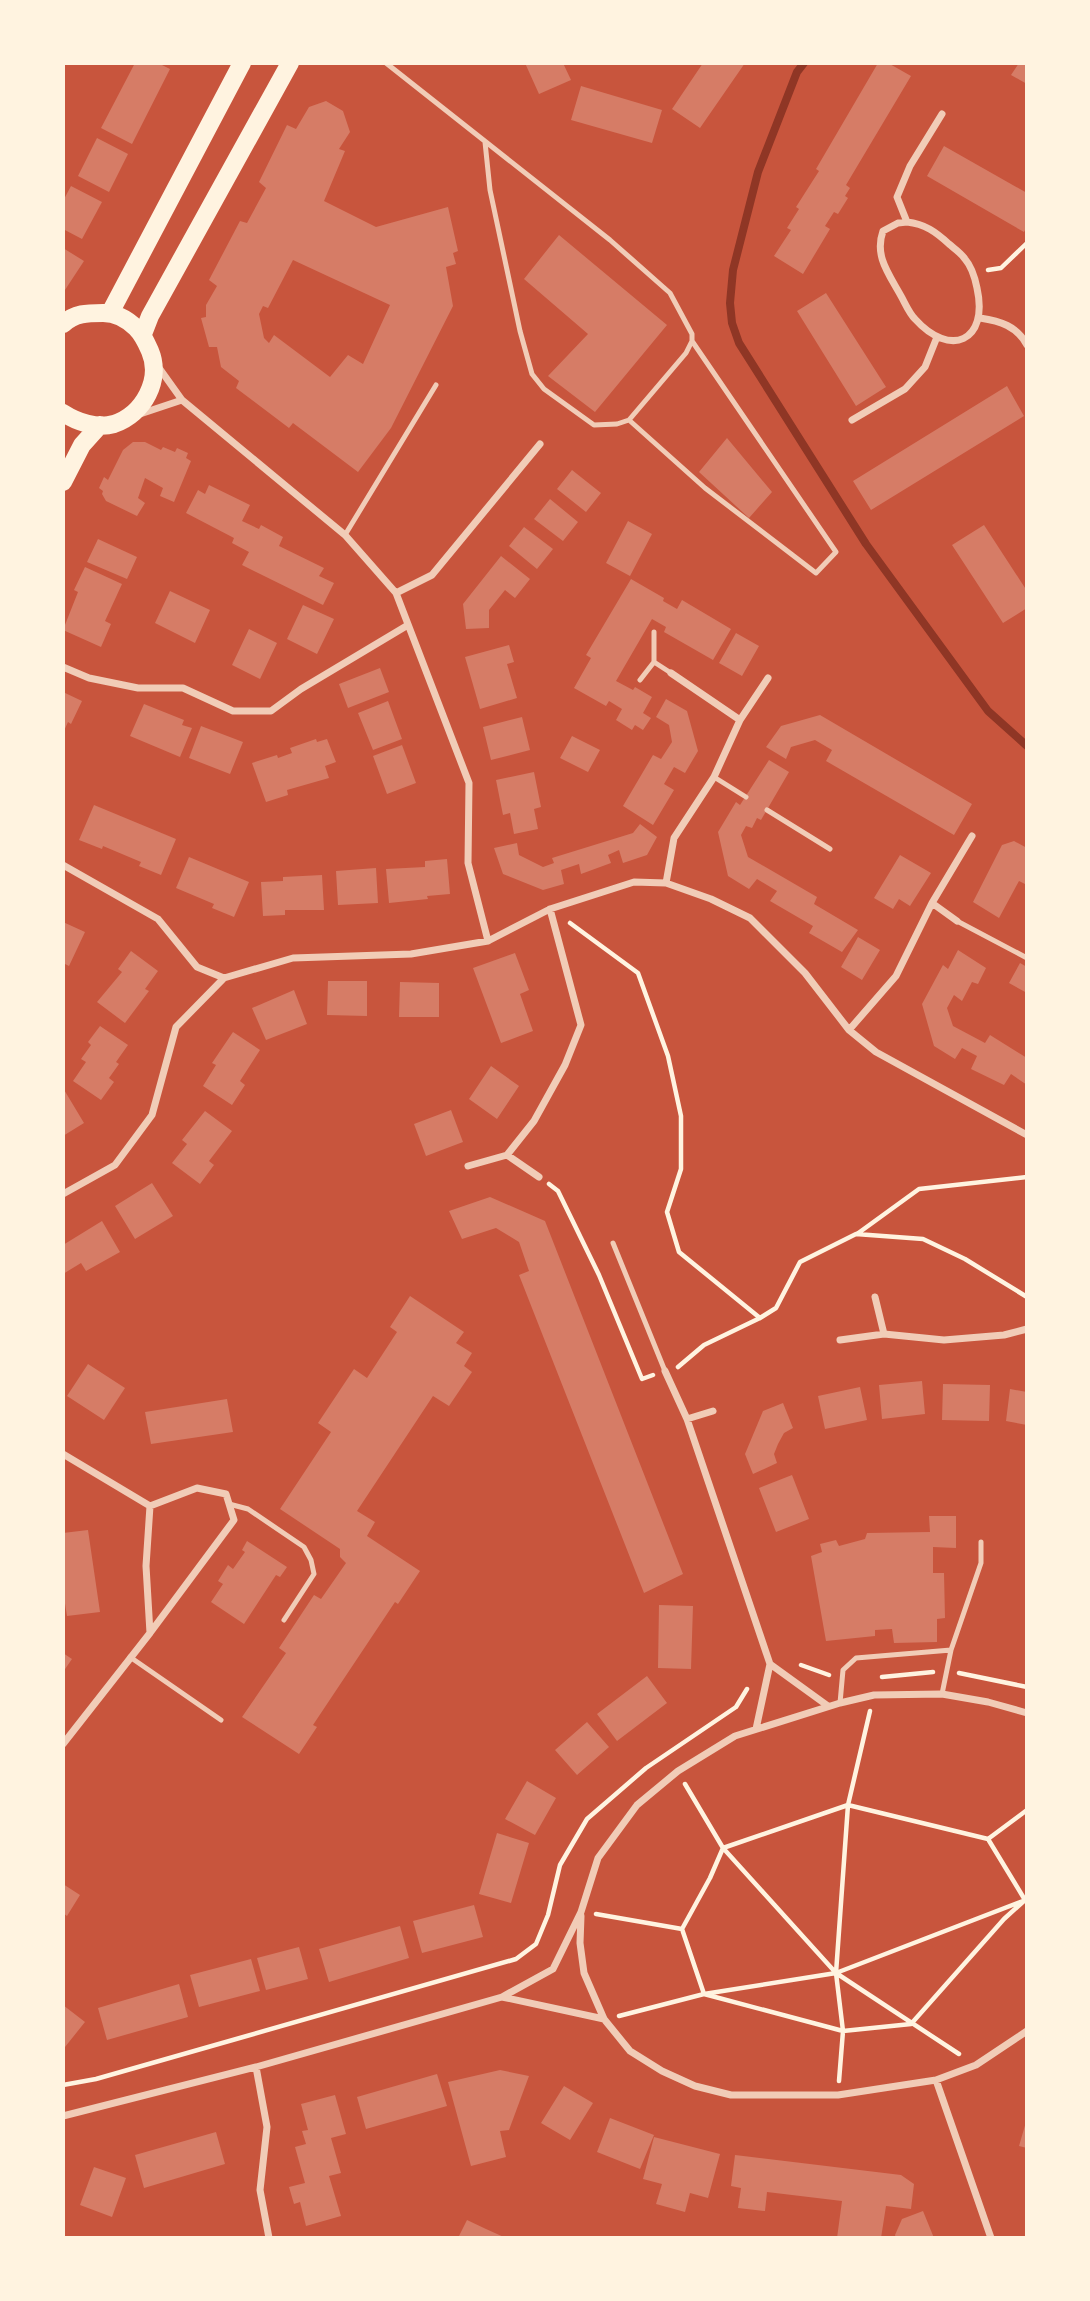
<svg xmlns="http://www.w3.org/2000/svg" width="1090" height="2301" font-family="'Crimson Pro',serif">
  <rect width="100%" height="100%" fill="#c8553d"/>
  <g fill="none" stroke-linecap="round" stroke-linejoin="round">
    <!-- stream -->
    <path stroke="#8f3625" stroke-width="8" d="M804 63 797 72 758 172 733 270 730 303 732 323 739 343 866 544 988 711 1027 746"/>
  </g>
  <!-- building -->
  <path fill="#d67c66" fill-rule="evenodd" d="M135 63H158L170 69 132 144 101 128Z
    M525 63H563L571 80 539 94Z
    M703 63H745L700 128 672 109Z
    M878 63H888L911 76 846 185 850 188 845 196 848 198 838 214 834 212 825 226 830 229 803 274 774 256 791 230 787 228 799 209 796 207 819 171 816 169Z
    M1019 63H1027V84L1011 75Z
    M581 86 662 110 652 143 571 120Z
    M326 101 343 111 350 132 339 149 345 151 324 201 376 227 448 207 458 251 453 253 456 264 446 267 453 306 391 428 358 472 293 423 289 428 236 388 239 381 221 367 217 347H209L201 318 206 317V305L217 286 209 280 240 221 247 223 266 188 259 182 287 125 296 129 309 107ZM293 260 390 305 363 364 348 355 330 377 274 335 269 343 264 338 259 314 263 306 268 308Z
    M97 138 128 154 109 192 78 176Z
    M944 146 1027 193V226L1024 232 927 176Z
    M71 186 102 202 82 239 63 229V201Z
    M559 235 667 325 595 412 548 376 588 334 524 279Z
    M63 248 84 261 63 293Z
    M826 293 886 387 856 406 797 311Z
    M1007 386 1024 416 871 510 853 481Z
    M727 438 772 492 749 518 699 472Z
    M133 442H145L161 450 163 447 175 452 177 448 188 453 186 458 191 461 174 502 160 496 163 488 145 478 138 498 145 503 137 516 106 501 102 494 103 491 99 488 104 477 108 480 123 450Z
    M572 470 601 493 586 512 557 489Z
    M209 485 250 505 242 521 259 529 261 525 283 537 279 546 324 568 319 576 334 583 323 605 242 565 249 552 232 543 234 538 186 513 198 490 205 494Z
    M550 499 578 522 563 541 534 519Z
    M628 521 652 534 630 576 606 563Z
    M984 525 1027 591V608L1003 623 952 545Z
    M524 527 553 549 537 569 509 546Z
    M98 539 137 557 127 579 87 562Z
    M501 556 530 579 515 598 505 590 489 610V628L466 629 463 604Z
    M85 567 122 584 105 621 111 624 101 647 63 630 78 592 74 590Z
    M631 579 664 598 663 601 677 609 682 600 731 629 713 660 664 632 666 627 652 619 616 681 633 690 635 687 652 697 643 713 651 718 643 730 635 725 632 730 616 720 622 709 609 701 606 706 574 688 591 658 586 655Z
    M170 591 210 610 195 643 155 623Z
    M303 605 334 619 317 654 287 639Z
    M249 629 277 643 260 679 232 665Z
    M736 633 759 646 742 676 719 663Z
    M509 645 514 662 507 664 517 698 480 709 465 657Z
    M380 668 389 692 348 708 339 684Z
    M63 692 82 701 71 724 68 722 63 733Z
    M666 699 687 711 698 751 685 773 674 767 664 784 674 790 653 825 623 806 653 755 661 759 672 742 669 725 656 717Z
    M388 701 402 739 373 750 358 713Z
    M144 704 184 720 182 725 192 728 180 757 130 736Z
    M820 715 972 804 954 835 826 761 832 750 815 740 791 747 786 759 766 747 781 726Z
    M522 717 530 750 491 760 483 727Z
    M201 726 243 742 230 774 189 758Z
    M572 736 600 750 588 772 560 758Z
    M316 739 317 742 327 739 336 762 325 766 329 778 287 790 288 795 266 802 252 763 277 755 278 758 292 753 290 748Z
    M402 745 416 783 387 794 373 756Z
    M769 760 789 772 761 820 757 818 752 828 746 826 741 835 748 857 817 897 814 904 858 930 842 952 809 933 813 926 770 901 777 891 757 879 749 889 728 876 718 832 736 802 740 805Z
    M534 772 541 807 534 809 538 829 514 834 510 813 503 815 496 780Z
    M94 805 176 839 161 875 139 866 141 862 103 846 102 849 79 840Z
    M640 824 657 837 647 855 623 863 619 850 608 855 611 863 581 874 579 864 561 870 564 884 543 890 503 874 494 848 517 843 519 855 543 867 554 863 552 858 633 833Z
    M1014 841 1027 848V885L1019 881 999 918 973 902 1002 845Z
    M900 855 931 873 910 906 899 899 893 909 874 898Z
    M189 857 249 882 234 917 212 908 214 904 176 888Z
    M447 859 450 894 427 896 428 899 389 903 386 869 425 867V861Z
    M376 868 378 903 338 905 336 871Z
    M322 875 324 910H285V915L263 916 261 882 283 881V877Z
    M63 922 85 932 69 966 63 963Z
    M858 937 880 950 862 980 841 967Z
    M958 950 986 968 978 984 972 982 962 1001 954 995 947 1008 953 1026 985 1043 990 1035 1027 1058V1085L1011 1074 1004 1085 971 1069 977 1056 962 1048 955 1059 934 1046 922 1004 943 965 948 969Z
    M131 951 158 971 145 989 149 991 125 1023 97 1002 122 972 118 969Z
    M515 953 529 990 520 994 533 1031 501 1043 473 968Z
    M1020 963 1027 967V993L1009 983Z
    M328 981H367V1016L327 1015Z
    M400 982 439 983V1017H399Z
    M294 990 307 1024 266 1040 252 1008Z
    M100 1026 128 1045 116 1062 119 1064 109 1078 114 1082 101 1100 73 1081 86 1062 81 1059 91 1045 88 1042Z
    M233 1032 260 1050 240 1081 245 1085 232 1105 203 1086 216 1065 212 1063Z
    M491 1066 519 1086 497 1119 469 1099Z
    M63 1088 84 1123 63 1136Z
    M451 1110 463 1142 426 1156 414 1124Z
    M205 1111 232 1131 209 1161 214 1165 200 1184 172 1163 187 1144 182 1140Z
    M152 1183 173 1216 135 1239 115 1206Z
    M490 1197 545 1221 683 1574 644 1593 519 1275 529 1271 519 1242 496 1228 462 1239 449 1211Z
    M102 1221 120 1252 86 1271 81 1263 63 1274V1245Z
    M410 1296 464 1332 456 1343 472 1353 464 1366 472 1372 449 1406 433 1396 357 1511 375 1522 367 1536 420 1571 398 1604 395 1602 313 1725 317 1727 299 1754 242 1717 286 1653 279 1648 314 1595 321 1599 346 1563 340 1557V1549L280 1509 331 1432 318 1423 354 1369 367 1378 397 1332 390 1327Z
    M88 1364 125 1388 104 1420 67 1396Z
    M922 1381 925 1414 882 1419 879 1385Z
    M943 1384 990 1385 989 1421 942 1420Z
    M860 1387 867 1420 825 1429 818 1396Z
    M1010 1389 1027 1392V1425L1006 1421Z
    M227 1399 233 1432 151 1444 145 1412Z
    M783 1403 793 1428 784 1433 778 1444 774 1454 777 1463 753 1474 745 1454 763 1411Z
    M792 1475 809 1519 776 1532 759 1488Z
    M929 1516H956V1548L933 1547V1573H944L945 1618 937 1619V1642L894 1643 892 1629 875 1630V1636L826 1641 811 1556 822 1552 820 1544 836 1540 839 1546 865 1539 867 1533 930 1532Z
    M88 1530 100 1612 67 1616 63 1591V1533Z
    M247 1541 287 1567 280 1577 276 1575 244 1624 211 1602 223 1584 218 1581 228 1565 233 1569 245 1552 242 1550Z
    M659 1605 693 1606 691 1669 658 1668Z
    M63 1653 72 1659 63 1672Z
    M647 1676 667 1703 617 1741 597 1714Z
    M587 1722 609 1747 577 1775 555 1750Z
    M527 1781 556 1798 535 1835 505 1819Z
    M497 1833 529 1843 511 1903 479 1894Z
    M63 1884 80 1895 67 1916 63 1913Z
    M474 1905 483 1937 422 1953 413 1921Z
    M400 1926 409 1958 329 1982 319 1949Z
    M299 1947 308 1979 266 1990 257 1958Z
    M251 1959 260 1991 199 2007 190 1975Z
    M179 1984 188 2017 107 2040 98 2008Z
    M63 2005 85 2022 65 2047 63 2045Z
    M500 2070 529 2076 509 2130 500 2131 506 2157 471 2166 448 2082Z
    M437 2074 447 2106 366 2129 357 2097Z
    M564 2086 593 2103 570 2140 541 2123Z
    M335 2095 346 2134 331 2138 341 2173 329 2176 341 2216 306 2226 300 2202 294 2204 289 2187 305 2183 295 2147 306 2144 302 2131 308 2130 301 2104Z
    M610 2118 654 2135 640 2169 597 2152Z
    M1026 2122H1027V2148L1019 2146Z
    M216 2132 225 2164 144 2188 135 2155Z
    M654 2137 720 2154 708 2198 690 2193 685 2212 656 2204 662 2184 643 2179Z
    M735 2155 901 2175 914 2184 911 2209 886 2206 881 2238H837L842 2201 767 2192 765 2211 738 2208 741 2188 731 2186Z
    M94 2167 126 2178 112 2217 80 2205Z
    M923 2211 934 2238H896L895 2235 902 2219Z
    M467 2220 486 2229 506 2238H458Z"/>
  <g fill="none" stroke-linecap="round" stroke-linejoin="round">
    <!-- path -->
    <path stroke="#fff3e0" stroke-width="4.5" d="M988 270 1001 268 1027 243
      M570 923 638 973 668 1056 681 1116V1169L667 1212 679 1252 760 1318
      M549 1184 558 1191 599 1275 642 1379 653 1375
      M857 1234 919 1189 1027 1177
      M678 1367 704 1345 760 1318 776 1308 800 1262 856 1234 923 1239 965 1259 1027 1297
      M801 1665 829 1675
      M959 1673 1027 1687
      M882 1677 933 1672
      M685 1784 723 1848 836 1973 959 2054
      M848 1805 988 1839 1025 1900 1004 1919 911 2024 843 2031 704 1994 682 1929 710 1878 723 1848Z
      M988 1839 1027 1810
      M596 1914 682 1929
      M619 2016 704 1994 836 1973 1023 1901
      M839 2081 843 2031 836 1973 848 1805 870 1711
      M63 2085 96 2079 516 1959 536 1944 548 1915 560 1865 587 1819 646 1768 736 1707 747 1689"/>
    <!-- service -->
    <path stroke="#f1ccb7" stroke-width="5" d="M386 63 610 240 670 293 692 334V341L686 353 629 420 617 424 594 425 544 389 532 374 520 331 490 190 485 142
      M629 420 705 488 816 573 836 552 692 341
      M345 535 436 385
      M654 662 671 673
      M640 680 654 662V632
      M714 777 746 797
      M767 810 830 849
      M957 921 1027 958
      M613 1243 665 1371
      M229 1504 248 1509 304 1547 311 1560 314 1574 284 1620
      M130 1657 221 1720
      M942 1694 951 1650 981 1563V1542
      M840 1703 843 1670 856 1658 951 1650"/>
    <!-- minor -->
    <path stroke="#f1ccb7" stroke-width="7" d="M907 222C925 224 936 232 949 244 955 249 961 253 965 259 972 267 975 278 977 288 989 342 950 358 915 319 909 313 905 303 901 296 889 274 874 256 883 231L898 223Z
      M907 222 897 197 910 166 942 114
      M980 318C1000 321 1017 326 1027 345
      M157 365 182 400 345 535 396 593 469 783 468 863 488 941
      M140 414 182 400
      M852 420 905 389 925 367 937 337
      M396 593 432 575 540 444
      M63 667 89 678 138 688H183L233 711H271L301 689 408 625
      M671 673 740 720
      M63 865 158 919 197 967 224 978
      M666 883 674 838 714 777 740 720 768 678
      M932 903 957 921
      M849 1030 896 976 932 903 972 836
      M507 1155 539 1177
      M468 1166 507 1155 534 1121 565 1065 581 1025 550 909
      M63 1194 115 1165 152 1115 176 1027 224 978 293 958 411 954 488 941 550 909 634 882 666 883 711 899 750 918 805 973 849 1030 876 1052 1027 1135
      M875 1297 884 1334
      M840 1340 884 1334 944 1340 1004 1335 1027 1329
      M665 1371 687 1419 770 1664 756 1729
      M687 1419 713 1411
      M63 1454 150 1506 197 1488 226 1494 234 1520 150 1633
      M770 1664 828 1706
      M63 1744 150 1633 146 1566 150 1506
      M581 1916 580 1943 584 1973 604 2019 630 2051 662 2071 695 2086 731 2095H838L936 2080 976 2065 1027 2031
      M502 1997 604 2019
      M256 2067 267 2127 260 2190 269 2238
      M936 2080 991 2238
      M63 2116 256 2067 502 1997 553 1969 581 1912 598 1858 637 1805 678 1771 735 1736 840 1703 874 1695 942 1694 988 1702 1027 1713"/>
    <!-- primary -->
    <path stroke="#fff3e0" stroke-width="18" d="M110 313 242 63
      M63 324C75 313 87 313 103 313 116 313 127 319 136 328 143 335 146 342 150 351 162 379 144 414 114 424 97 429 77 422 63 413
      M143 334 150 316 290 63
      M63 482 82 445 100 425"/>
  </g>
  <!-- border -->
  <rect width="1090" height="2301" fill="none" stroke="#fff3e0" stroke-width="130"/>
</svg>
